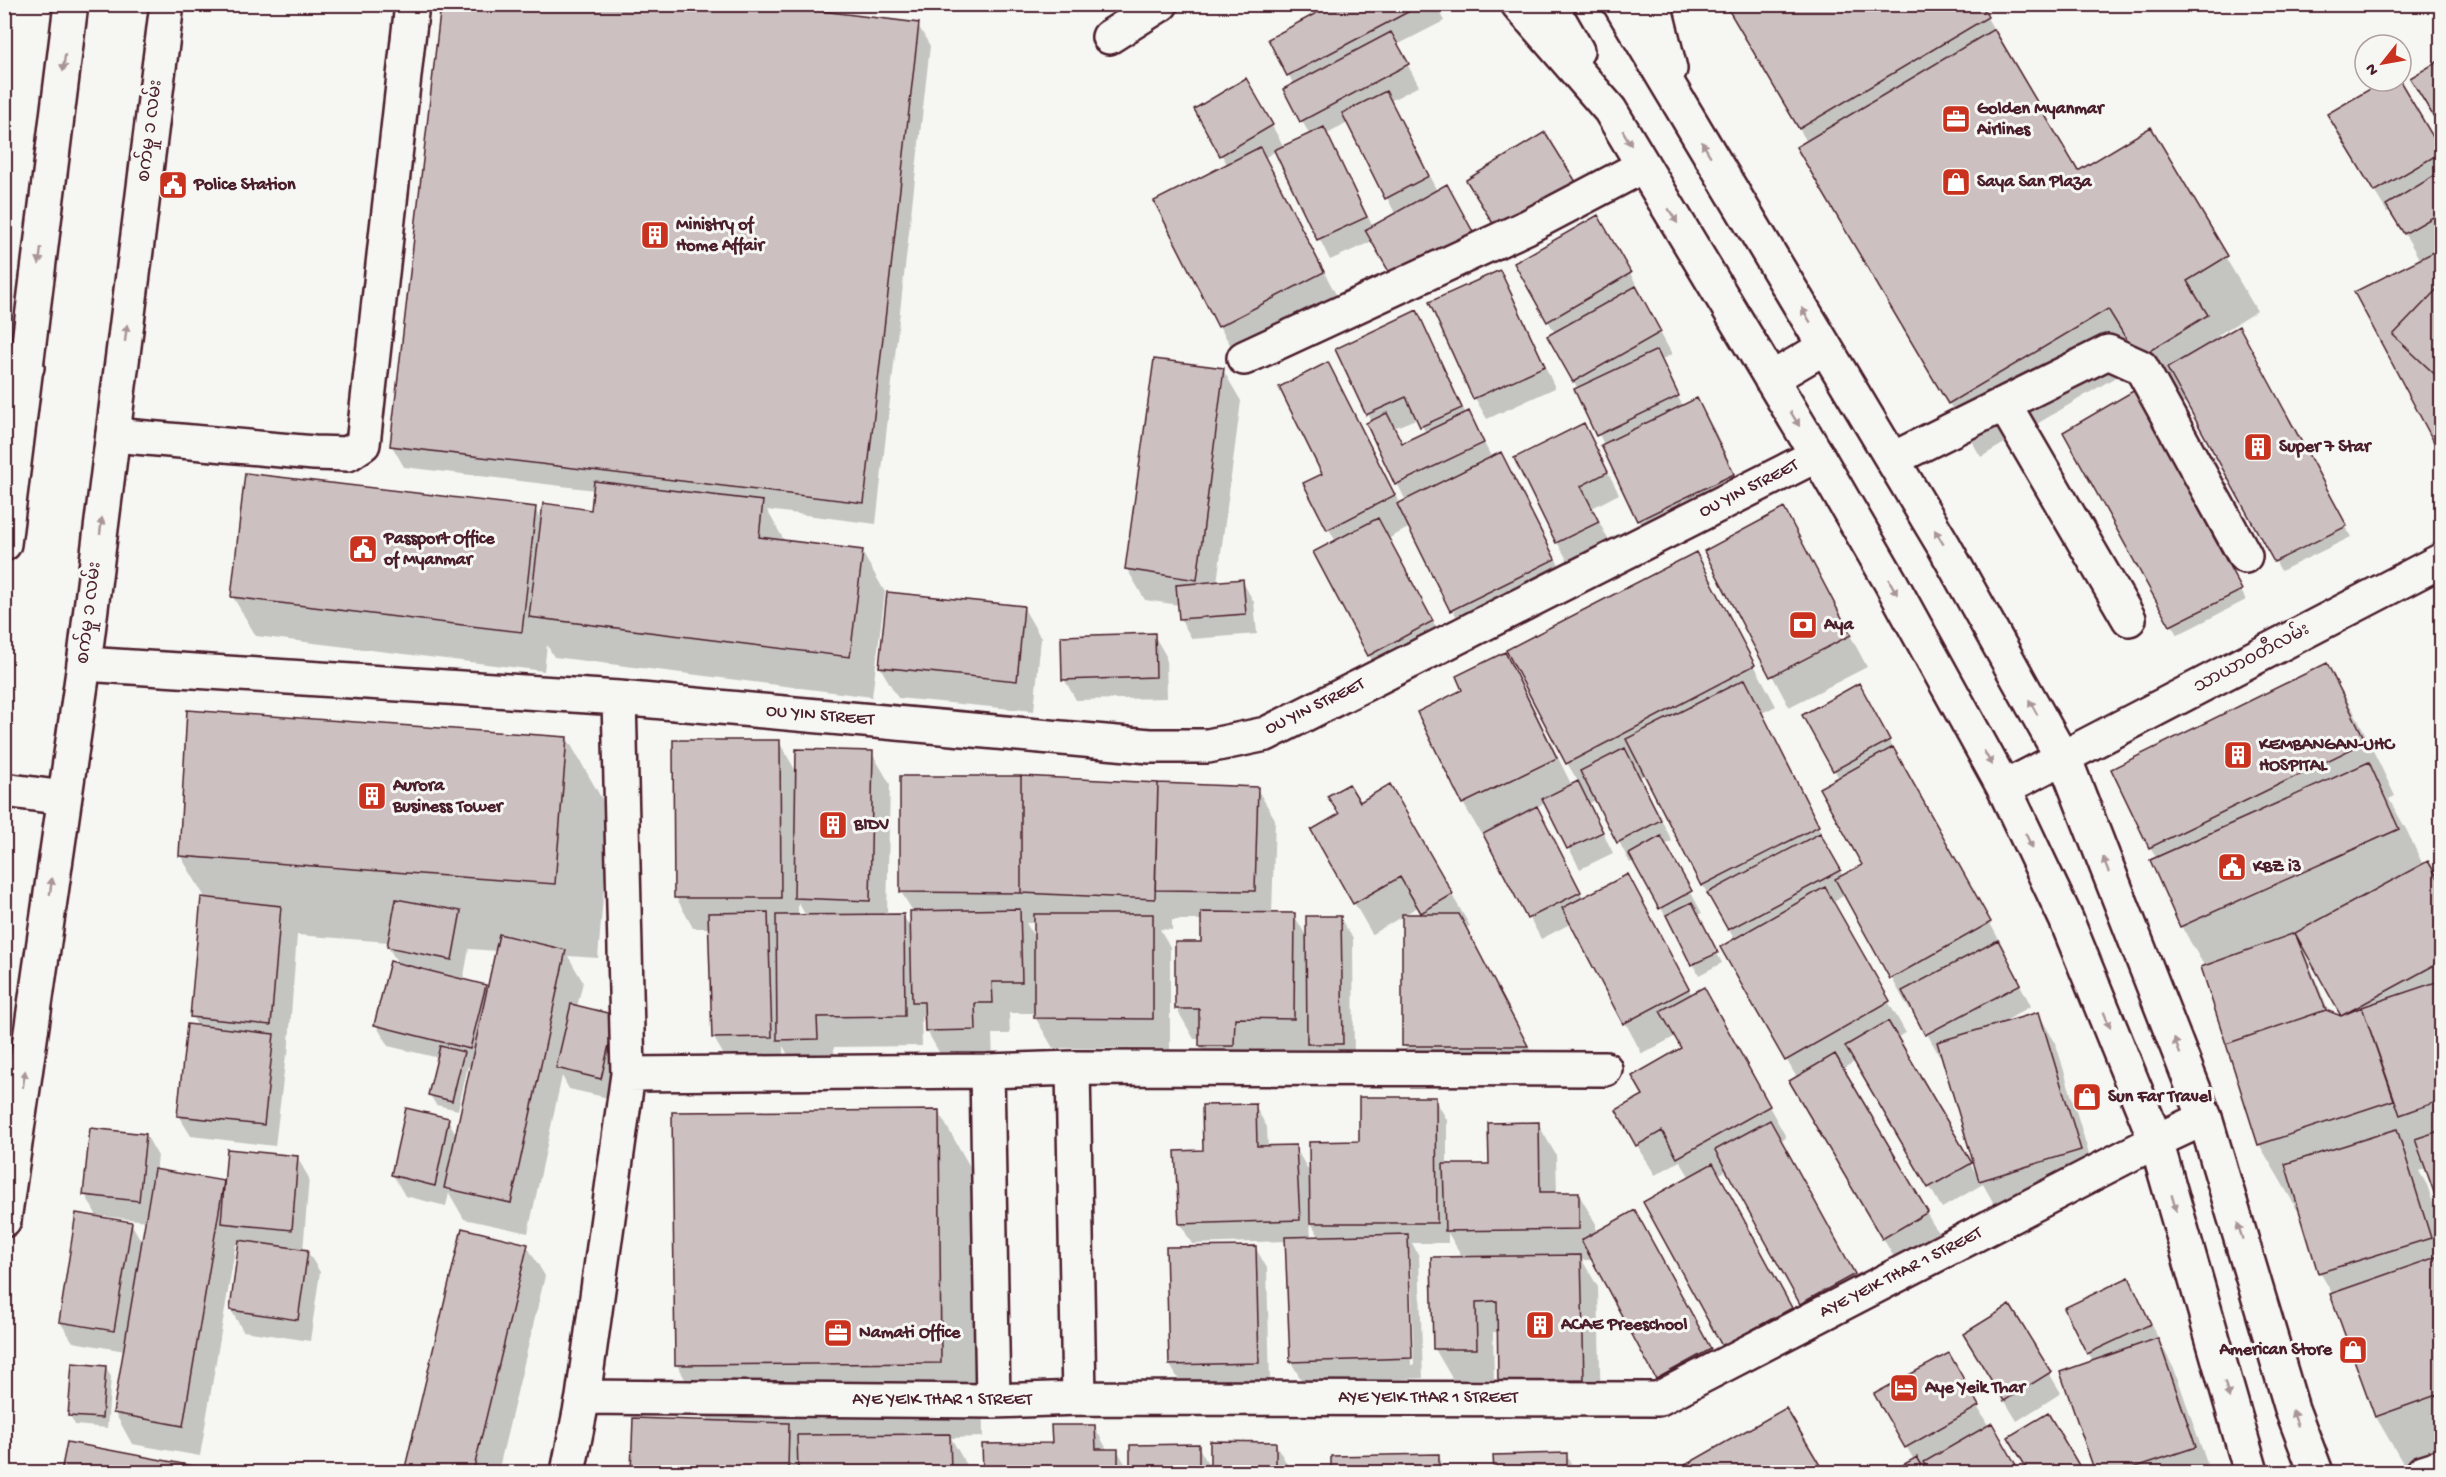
<svg xmlns="http://www.w3.org/2000/svg" width="2446" height="1477" font-family="'Gochi Hand','Noto Sans Myanmar',sans-serif">
  <rect width="100%" height="100%" fill="#f6f6f2"/>
  <filter id="ink" filterUnits="userSpaceOnUse"><feTurbulence type="fractalNoise" baseFrequency=".0167" numOctaves="2"/><feDisplacementMap in="SourceGraphic" scale="12" xChannelSelector="R" yChannelSelector="G"/><feConvolveMatrix kernelMatrix="1 2 1 2 8 2 1 2 1" color-interpolation-filters="sRGB"/></filter>
  <g filter="url(#ink)">
    <!-- shadow -->
    <path fill="#0003" fill-rule="evenodd" d="M1336 4H1435L1444 21 1397 45 1419 86 1390 101 1437 191 1458 207 1484 253 1373 241 1330 260 1276 151 1264 158 1341 304 1237 356 1219 326 1228 166 1196 110 1246 80 1284 147 1310 135 1302 121 1294 85 1270 40ZM1348 123 1396 215 1373 227 1327 134Z
      M1727 4H1979L2077 173 2150 129 2257 311 2218 335 2220 339 2244 338 2351 537 2281 571 2187 401 2170 411 2141 362 1981 457 1829 201 1807 142Z
      M918 25 930 46 876 524 767 510 785 542 862 552 885 592 872 697 554 657 547 645 544 671 256 636 233 597 535 509 542 521 592 511 595 490 404 467 392 446Z
      M2387 81H2399L2442 152V453L2420 260 2391 210 2387 212 2341 136Z
      M1597 217 1642 294 1640 296 1672 354 1661 360 1676 389 1674 390 1683 406 1697 400 1715 431 1750 506 1656 551 1639 520 1578 389 1549 336 1555 333 1516 264Z
      M1500 272 1512 293 1555 388 1487 419 1475 398Z
      M1416 312 1466 414 1468 413 1492 458 1501 454 1572 590 1469 641 1410 527 1388 539 1449 652 1387 686 1369 655 1336 542 1329 529 1324 475 1328 364 1400 504 1406 501 1368 424 1372 422 1337 350ZM1418 418 1426 433 1403 444 1394 428Z
      M1223 370 1241 401 1217 583 1242 581 1254 602 1257 634 1192 639 1180 618 1179 605 1145 600 1127 569Z
      M2140 402 2246 600 2177 635 2065 433Z
      M1595 446 1619 494 1592 508 1610 543 1569 563 1557 542Z
      M1784 510 1867 667 1789 707 1706 551Z
      M1695 554 1776 706 1762 713 1843 877 1864 865 1839 778 1804 716 1870 706 2007 954 2005 955 2031 1006 1997 1026 2038 1013 2056 1044 2097 1181 1998 1211 1983 1184 1942 1208 1856 1061 1842 1069 1944 1243 1901 1269 1791 1082 1797 1078 1722 947 1735 940 1703 886 1646 774 1640 777 1672 841 1665 845 1702 913 1698 915 1722 963 1699 975 1674 928 1673 929 1634 861 1630 863 1597 799 1589 804 1613 853 1580 869 1545 803 1536 807 1584 899 1645 907 1692 995 1721 1020 1786 1137 1780 1141 1871 1305 1819 1334 1727 1170 1718 1175 1809 1339 1741 1376 1645 1203 1690 1178 1680 1161 1655 1175 1637 1145 1645 1096 1683 1049 1676 1036 1642 1054 1572 923 1541 939 1484 832 1481 834 1463 803 1464 690 1504 654 1522 684 1572 786 1579 783 1567 763ZM1845 895 1909 1009 1912 1007 1939 1055 1942 1053 1978 1177 1896 1038 1906 1033 1832 902Z
      M1023 607 1041 638 1034 711 898 698 880 667Z
      M1154 635 1166 656 1167 698 1076 700 1064 679Z
      M2327 665 2358 719 2395 796 2389 799 2407 831 2423 865 2442 886V1210L2427 1168 2419 1171 2427 1185 2442 1230V1472H2408L2376 1417 2333 1295 2320 1272 2300 1210 2298 1211 2259 1144 2205 967 2181 926 2157 858 2150 847ZM2307 952 2344 1019 2329 1013 2305 953Z
      M567 738 610 813 598 958 568 956 583 982 577 1007 615 1017 613 1099 569 1089 562 1076 528 1233 464 1219 449 1193 446 1206 405 1196 393 1175 448 1120 457 1136 472 1067 468 1066 458 1110 436 1105 430 1095 439 1058 388 1046 376 1025 399 965 388 947 389 942 297 935 288 1056 286 1055 275 1146 191 1136 178 1115 198 1027 192 1016 206 899 180 855ZM469 949 497 951 488 992 485 986 463 981Z
      M779 742 797 773 872 753 890 784 887 915H903L912 931 914 913 901 892 1257 789 1275 819 1272 914 1294 915 1308 939 1340 918 1353 938 1354 1064H1321L1312 1050 1252 1049 1251 1077 1218 1076 1200 1045V1039H1194L1176 1008 1202 944V920H1172V930L1160 929 1170 947V1049L1053 1048 1035 1017V1013H1009L1010 1034H992L993 1060 944 1061 927 1031 926 1024 921 1015 922 1046 834 1047 835 1069 797 1070 783 1046V1057L726 1059 714 1038 710 928H693L676 897ZM798 902 806 916H798ZM1026 923H1035V938Z
      M1389 786 1470 926 1465 928 1544 1076H1422L1404 1045 1403 916 1372 934 1313 831ZM1419 906 1425 916 1404 915Z
      M1435 1099 1447 1120V1166L1490 1165 1538 1124 1556 1155 1557 1194 1578 1193 1596 1224V1233L1652 1243 1727 1380 1675 1409 1593 1260H1582L1598 1287 1601 1411 1517 1412 1499 1381V1332H1493L1494 1379 1453 1380 1435 1349 1463 1258 1448 1233V1243H1412L1419 1256 1423 1378 1303 1383 1291 1362 1287 1241 1192 1244 1180 1223 1205 1151 1255 1106 1267 1127 1268 1148 1295 1147 1310 1173ZM1310 1221 1320 1238H1311ZM1407 1254H1410L1414 1365H1411Z
      M938 1111 981 1186 983 1437 951 1438 967 1466 968 1472H633L634 1420 710 1422 677 1365Z
      M146 1135 158 1156 156 1171 223 1183 226 1187 297 1157 309 1178 303 1251H307L320 1272 310 1341 243 1331 231 1310 240 1244H236L200 1456 132 1444 115 1413 125 1351 73 1342 60 1322 98 1218 85 1194ZM102 1216 147 1221 143 1244 131 1223 102 1219Z
      M463 1230 527 1246 545 1276 498 1472H405Z
      M1255 1247 1267 1268 1270 1383 1182 1385 1170 1365Z
      M2128 1279 2175 1371 2210 1472H2096L2062 1373 2093 1362 2066 1308Z
      M1948 1355 1989 1427 1991 1425 2019 1472H1932L1926 1463 1921 1466 1925 1472H1893L1914 1460 1876 1394Z
      M1977 1355 2049 1373 2061 1393 2017 1421Z
      M106 1367 111 1377 107 1428 75 1425 70 1415Z
      M1786 1410 1822 1472H1676Z
      M2047 1416 2081 1472H2030L2022 1459Z
      M1094 1426 1108 1451 1117 1450 1130 1472H984V1445L1053 1444Z
      M1275 1443 1287 1464V1472H1132L1131 1446H1198L1211 1469Z
      M68 1444 217 1472H63Z
      M1566 1455 1576 1472H1495V1456Z
      M1438 1456 1448 1472H1333L1332 1457Z"/>
    <!-- building -->
    <path fill="#ccc1c0" stroke="#4a1f2b" stroke-width="1.5" d="M441 4H764L919 23 864 503 390 446Z
      M1333 4H1423L1287 76 1268 39Z
      M1725 4H1981L1988 17 1799 129Z
      M1994 29 2078 171 2151 127 2228 256 2187 281 2208 315 2138 358 2108 309 1948 404 1796 147Z
      M1391 32 1409 64 1300 122 1283 89Z
      M2442 59V130L2410 78Z
      M1246 78 1273 125 1220 156 1194 109Z
      M2384 81H2400L2442 152 2374 192 2327 114Z
      M1386 91 1429 176 1385 199 1342 113Z
      M1324 127 1367 217 1317 240 1274 150Z
      M1545 132 1576 182 1497 230 1466 180Z
      M1260 147 1324 272 1218 327 1154 201Z
      M2442 171V212L2404 234 2386 205Z
      M1447 184 1473 232 1392 277 1365 230Z
      M1598 215 1631 273 1547 322 1514 263Z
      M2442 248V457L2354 292Z
      M1500 270 1545 366 1473 399 1429 302Z
      M2441 285H2442V381L2393 335Z
      M1636 286 1661 332 1573 382 1547 336Z
      M1417 310 1462 408 1420 427 1406 397 1366 415 1335 349Z
      M2239 326 2347 526 2274 562 2167 368Z
      M1657 350 1679 396 1596 436 1574 389Z
      M1154 359 1224 368 1197 580 1125 569Z
      M1328 362 1395 495 1327 530 1303 483 1322 474 1279 387Z
      M2135 390 2242 590 2170 626 2063 432Z
      M1697 398 1734 474 1637 521 1601 445Z
      M1469 411 1484 443 1395 485 1366 423 1387 413 1402 443Z
      M1584 423 1608 472 1581 486 1599 522 1556 543 1514 458Z
      M1501 452 1555 559 1450 611 1397 504Z
      M245 473 536 507 522 632 231 597Z
      M594 481 763 501 759 537 863 550 850 657 529 617 543 503 591 510Z
      M1784 508 1851 635 1770 677 1704 551Z
      M1378 518 1433 621 1368 656 1313 552Z
      M1696 552 1755 665 1566 764 1506 650Z
      M1243 579 1246 614 1179 619 1176 585Z
      M887 592 1024 606 1017 681 879 667Z
      M1155 633 1156 677 1062 680 1061 636Z
      M1505 652 1557 758 1462 804 1417 712 1462 690 1456 676Z
      M2327 663 2366 742 2149 848 2111 769Z
      M1745 679 1819 826 1701 886 1626 739Z
      M1859 683 1890 740 1833 771 1802 715Z
      M187 710 567 737 555 884 179 856Z
      M673 740H780L781 898H674Z
      M1893 747 1991 922 1890 979 1835 879 1862 865 1819 788Z
      M1625 748 1661 820 1617 843 1580 771Z
      M796 749 873 751 870 901 794 898Z
      M2369 762 2399 829 2180 927 2150 860Z
      M900 776H1021V893L900 892Z
      M1021 776 1158 783 1155 899 1021 893Z
      M1578 781 1603 832 1567 849 1542 799Z
      M1158 783 1258 787 1255 891 1155 890Z
      M1349 784 1360 802 1390 784 1453 894 1421 913 1400 877 1353 904 1311 830 1339 814 1327 796Z
      M1537 806 1581 892 1527 919 1483 834Z
      M1820 833 1841 870 1728 930 1707 893Z
      M1661 836 1692 891 1659 909 1629 854Z
      M2428 861 2442 885V961L2341 1016 2295 933Z
      M1628 874 1689 989 1623 1024 1562 908Z
      M1825 887 1890 1001 1785 1061 1720 947Z
      M201 897 281 906 271 1025 190 1017Z
      M396 899 461 911 452 960 387 947Z
      M1692 902 1718 953 1691 965 1666 915Z
      M1020 909 1022 982H992L993 1003H975L976 1030 925 1031 924 1002H912L910 911Z
      M768 912 772 1037 712 1038 708 913Z
      M1201 912 1295 913 1294 1019 1235 1018 1234 1046H1199V1009H1175V942H1201Z
      M904 914 905 1016 817 1017 818 1039 777 1040 776 915Z
      M1034 914H1153V1019L1034 1018Z
      M1402 914H1459L1528 1046H1402Z
      M1306 916H1341L1343 1044H1307Z
      M2295 933 2326 1010 2226 1044 2201 967Z
      M499 934 566 950 511 1203 444 1188Z
      M1998 940 2021 984 1925 1035 1902 991Z
      M390 961 486 985 470 1049 374 1025Z
      M2442 980V1100L2400 1115 2362 1007Z
      M1704 987 1770 1106 1677 1158 1662 1131 1636 1146 1616 1110 1643 1095 1632 1076 1681 1048 1660 1011Z
      M571 1004 616 1015 601 1079 556 1068Z
      M2362 1007 2394 1100 2258 1145 2226 1044 2326 1010 2341 1016Z
      M2039 1012 2081 1150 1979 1181 1937 1042Z
      M1888 1021 1972 1163 1928 1188 1845 1046Z
      M187 1024 274 1034 264 1125 177 1116Z
      M440 1046 464 1052 452 1101 428 1095Z
      M1835 1054 1928 1212 1882 1239 1789 1081Z
      M1359 1097H1436L1437 1223H1310L1309 1142 1359 1141Z
      M1256 1104 1257 1146 1296 1145 1300 1220 1179 1224 1175 1151 1203 1150 1202 1105Z
      M406 1108 449 1118 435 1186 391 1175Z
      M939 1110 941 1363 675 1365 672 1112Z
      M1770 1120 1855 1274 1800 1304 1715 1150Z
      M1539 1122 1540 1192H1579V1229L1445 1231 1443 1164H1489L1488 1123Z
      M90 1128 146 1134 139 1201 83 1195Z
      M2397 1129 2431 1238 2318 1273 2285 1164Z
      M2442 1130V1215L2415 1139Z
      M227 1149 298 1156 292 1230 221 1223Z
      M1713 1163 1792 1308 1722 1346 1643 1202Z
      M154 1169 224 1181 183 1426 113 1413Z
      M1635 1210 1711 1349 1656 1379 1581 1240Z
      M76 1213 132 1222 114 1331 59 1322Z
      M462 1228 528 1244 473 1472H404Z
      M1408 1234 1412 1358 1290 1362 1285 1237Z
      M239 1240 308 1250 298 1320 230 1310Z
      M1256 1246 1259 1363 1169 1365 1166 1247Z
      M1581 1255 1584 1380 1498 1382 1497 1301 1476 1302 1477 1349H1433L1431 1257Z
      M2442 1255V1393L2375 1417 2330 1294Z
      M2129 1277 2151 1324 2087 1354 2064 1308Z
      M2010 1305 2051 1372 2004 1401 1963 1334Z
      M2158 1338 2196 1447 2121 1472H2095L2060 1372Z
      M1949 1353 1979 1406 1905 1448 1874 1394Z
      M72 1363 106 1366 102 1418 68 1416Z
      M1786 1408 1824 1472H1673Z
      M2048 1413 2083 1472H2029L2008 1437Z
      M633 1418 789 1423 788 1472H631Z
      M1992 1423 2020 1472H1930L1924 1462Z
      M1051 1425H1095L1096 1449H1118V1472H983L982 1444 1052 1443Z
      M950 1434 951 1472H798L797 1435Z
      M1210 1441 1276 1442V1472H1210Z
      M67 1442 225 1472H61Z
      M1199 1444V1472H1130V1445Z
      M1567 1453V1472H1494L1493 1455Z
      M1439 1454V1472H1331V1456Z
      M1917 1457 1926 1472H1890Z"/>
    <g fill="none" stroke-linecap="round" stroke-linejoin="round">
      <!-- minor casing -->
      <g stroke="#4a1f2b" stroke-width="38">
        <path id="minor" d="M1109 37 1161 4
          M1244 358 1527 227 1643 166
          M4 364 27 367
          M2004 404 2129 619
          M113 435 314 453 348 454 363 444 412 4
          M1893 459 2108 352 2141 367 2245 556
          M84 664 619 698 1150 746H1208L1266 734 1817 455
          M2062 758 2442 560
          M1073 1068 1079 1398
          M987 1071 993 1401
          M628 1074 987 1071 1073 1068 1605 1069
          M583 1397 993 1401 1079 1398 1658 1399 2156 1141 2205 1118
          M568 1472 583 1397 628 1074 619 698
          M2423 1472 2442 1466"/>
      </g>
      <!-- major casing -->
      <g stroke="#4a1f2b" stroke-width="38">
        <path id="major" d="M1518 4 1610 110 1817 455 1890 581 2004 788 2066 919 2156 1141 2251 1472
          M1550 4 1577 51
          M1620 4 1944 546 2069 770 2205 1118 2292 1409 2316 1472
          M1654 4 1670 69
          M1771 379 1825 347
          M4 544 71 4
          M2004 788 2062 758
          M4 790 64 798
          M4 1220 84 664 167 4"/>
      </g>
      <!-- minor -->
      <use href="#minor" stroke="#f6f6f2" stroke-width="33"/>
      <!-- major -->
      <use href="#major" stroke="#f6f6f2" stroke-width="33"/>
    </g>
    <!-- one-way arrows -->
    <defs><path id="oneway-solid" d="M-6-.8H1V-3.2L6.5 0L1 3.2V.8H-6Z" transform="scale(1.5)"/></defs>
    <g fill="#a99598">
      <use href="#oneway-solid" transform="translate(64 63) rotate(97)"/>
      <use href="#oneway-solid" transform="translate(1627 138) rotate(60)"/>
      <use href="#oneway-solid" transform="translate(1706 149) rotate(-121)"/>
      <use href="#oneway-solid" transform="translate(1673 216) rotate(59)"/>
      <use href="#oneway-solid" transform="translate(40 256) rotate(97)"/>
      <use href="#oneway-solid" transform="translate(1806 315) rotate(-121)"/>
      <use href="#oneway-solid" transform="translate(126 333) rotate(-83)"/>
      <use href="#oneway-solid" transform="translate(1795 419) rotate(59)"/>
      <use href="#oneway-solid" transform="translate(101 526) rotate(-83)"/>
      <use href="#oneway-solid" transform="translate(1939 537) rotate(-121)"/>
      <use href="#oneway-solid" transform="translate(1893 587) rotate(61)"/>
      <use href="#oneway-solid" transform="translate(2033 707) rotate(-119)"/>
      <use href="#oneway-solid" transform="translate(1988 758) rotate(61)"/>
      <use href="#oneway-solid" transform="translate(2029 841) rotate(65)"/>
      <use href="#oneway-solid" transform="translate(2106 865) rotate(-111)"/>
      <use href="#oneway-solid" transform="translate(51 886) rotate(-82)"/>
      <use href="#oneway-solid" transform="translate(2107 1020) rotate(68)"/>
      <use href="#oneway-solid" transform="translate(2177 1046) rotate(-111)"/>
      <use href="#oneway-solid" transform="translate(24 1079) rotate(-82)"/>
      <use href="#oneway-solid" transform="translate(2174 1203) rotate(74)"/>
      <use href="#oneway-solid" transform="translate(2240 1231) rotate(-107)"/>
      <use href="#oneway-solid" transform="translate(2227 1390) rotate(74)"/>
      <use href="#oneway-solid" transform="translate(2295 1418) rotate(-110)"/>
    </g>
  </g>
  <!-- icons -->
  <defs>
    <g id="office-square" transform="scale(1.5)"><rect x="-9" y="-9" width="18" height="18" rx="4" fill="#c8321e" stroke="#f6f6f2"/><path d="M-6-3h4V-5.5h4V-3h4V5H-6ZM-1-4.5V-3h2v-1.5ZM-6 0V1H6V0Z" fill="#fff"/></g>
    <g id="shop-square" transform="scale(1.5)"><rect x="-9" y="-9" width="18" height="18" rx="4" fill="#c8321e" stroke="#f6f6f2"/><path d="M-5-2.5h2.3a2.7 3.5 0 0 1 5.4 0H5L5.5 6h-11ZM-1.5-2.5h3a1.5 2.3 0 0 0-3 0Z" fill="#fff"/></g>
    <g id="civic-square" transform="scale(1.5)"><rect x="-9" y="-9" width="18" height="18" rx="4" fill="#c8321e" stroke="#f6f6f2"/><path d="M-.6-6.5H3V-4.5H.6V-3L4-1V1h2V6H-6V1h2V-1L-.6-3ZM-1.2 2.5V6h2.4V2.5Z" fill="#fff"/></g>
    <g id="building-square" transform="scale(1.5)"><rect x="-9" y="-9" width="18" height="18" rx="4" fill="#c8321e" stroke="#f6f6f2"/><path d="M-4-6H4V6H1V3H-1V6H-4ZM-2.5-4.3h1.7v1.8h-1.7ZM.8-4.3h1.7v1.8H.8ZM-2.5-1h1.7V.8h-1.7ZM.8-1h1.7V.8H.8Z" fill="#fff"/></g>
    <g id="bank-square" transform="scale(1.5)"><rect x="-9" y="-9" width="18" height="18" rx="4" fill="#c8321e" stroke="#f6f6f2"/><path d="M-6-4H6V4H-6ZM0-2.3a2.3 2.3 0 1 0 0 4.6a2.3 2.3 0 1 0 0-4.6Z" fill="#fff"/></g>
    <g id="hotel-square" transform="scale(1.5)"><rect x="-9" y="-9" width="18" height="18" rx="4" fill="#c8321e" stroke="#f6f6f2"/><path d="M-6-4.5h1.5V1H6V5H4.5V3h-9V5H-6ZM-4 0a1.8 1.8 0 1 1 3.6 0ZM.5 0V-2.5h3Q6-2.5 6 0Z" fill="#fff"/></g>
  </defs>
  <g fill-rule="evenodd">
    <use href="#office-square" x="1956" y="119"/>
    <use href="#shop-square" x="1956" y="182"/>
    <use href="#civic-square" x="173" y="185"/>
    <use href="#building-square" x="655" y="235"/>
    <use href="#building-square" x="2258" y="447"/>
    <use href="#civic-square" x="363" y="549"/>
    <use href="#bank-square" x="1803" y="625"/>
    <use href="#building-square" x="2238" y="755"/>
    <use href="#building-square" x="372" y="796"/>
    <use href="#building-square" x="833" y="825"/>
    <use href="#civic-square" x="2232" y="867"/>
    <use href="#shop-square" x="2087" y="1097"/>
    <use href="#building-square" x="1540" y="1325"/>
    <use href="#office-square" x="838" y="1333"/>
    <use href="#shop-square" x="2353" y="1350"/>
    <use href="#hotel-square" x="1904" y="1388"/>
  </g>
  <g text-anchor="middle" dominant-baseline="central" stroke-width="6" stroke-linejoin="round" paint-order="stroke">
    <!-- poi labels -->
    <g font-size="18" font-weight="bold" fill="#4a1f2b" stroke="#f6f6f2" text-anchor="start">
      <text x="1977" y="109">Golden Myanmar<tspan x="1977" dy="21">Airlines</tspan></text>
      <text x="1977" y="182">Saya San Plaza</text>
      <text x="194" y="185">Police Station</text>
      <text x="676" y="225">Ministry of<tspan x="676" dy="21">Home Affair</tspan></text>
      <text x="2279" y="447">Super 7 Star</text>
      <text x="384" y="539">Passport Office<tspan x="384" dy="21">of Myanmar</tspan></text>
      <text x="1824" y="625">Aya</text>
      <text x="2259" y="745">KEMBANGAN-UHC<tspan x="2259" dy="21">HOSPITAL</tspan></text>
      <text x="393" y="786">Aurora<tspan x="393" dy="21">Business Tower</tspan></text>
      <text x="854" y="825">BIDV</text>
      <text x="2253" y="867">KBZ i3</text>
      <text x="2108" y="1097">Sun Far Travel</text>
      <text x="1561" y="1325">ACAE Preeschool</text>
      <text x="859" y="1333">Namati Office</text>
      <text x="2332" y="1350" text-anchor="end">American Store</text>
      <text x="1925" y="1388">Aye Yeik Thar</text>
    </g>
    <!-- street labels -->
    <g font-size="18" fill="#4a1f2b" stroke="#f6f6f2">
      <text transform="translate(151 131) rotate(-83)">စက်မှု ၁ လမ်း</text>
      <text transform="translate(1749 489) rotate(-27)">OU YIN STREET</text>
      <text transform="translate(90 613) rotate(-83)">စက်မှု ၁ လမ်း</text>
      <text transform="translate(2252 659) rotate(-28)">သာယာဝတီလမ်း</text>
      <text transform="translate(1315 707) rotate(-26)">OU YIN STREET</text>
      <text transform="translate(820 716) rotate(5)">OU YIN STREET</text>
      <text transform="translate(1901 1273) rotate(-27)">AYE YEIK THAR 1 STREET</text>
      <text x="1428" y="1398">AYE YEIK THAR 1 STREET</text>
      <text x="942" y="1400">AYE YEIK THAR 1 STREET</text>
    </g>
  </g>
  <!-- margin -->
  <rect width="2446" height="1477" fill="none" stroke="#f6f6f2" stroke-width="24"/>
  <rect x="12" y="12" width="2422" height="1453" fill="none" stroke="#4a1f2b" stroke-width="2" filter="url(#ink)"/>
  <!-- north arrow -->
  <g transform="translate(2383 63) rotate(239)"><circle r="28" fill="#f6f6f2" stroke="#b1a0a2" stroke-width="1.5"/>
  <path d="M0-4.5L10 22L0 15L-10 22Z" fill="#c8321e"/>
  <text y="-9" font-size="16" font-weight="bold" text-anchor="middle" fill="#4a1f2b">N</text>
  </g>
</svg>
